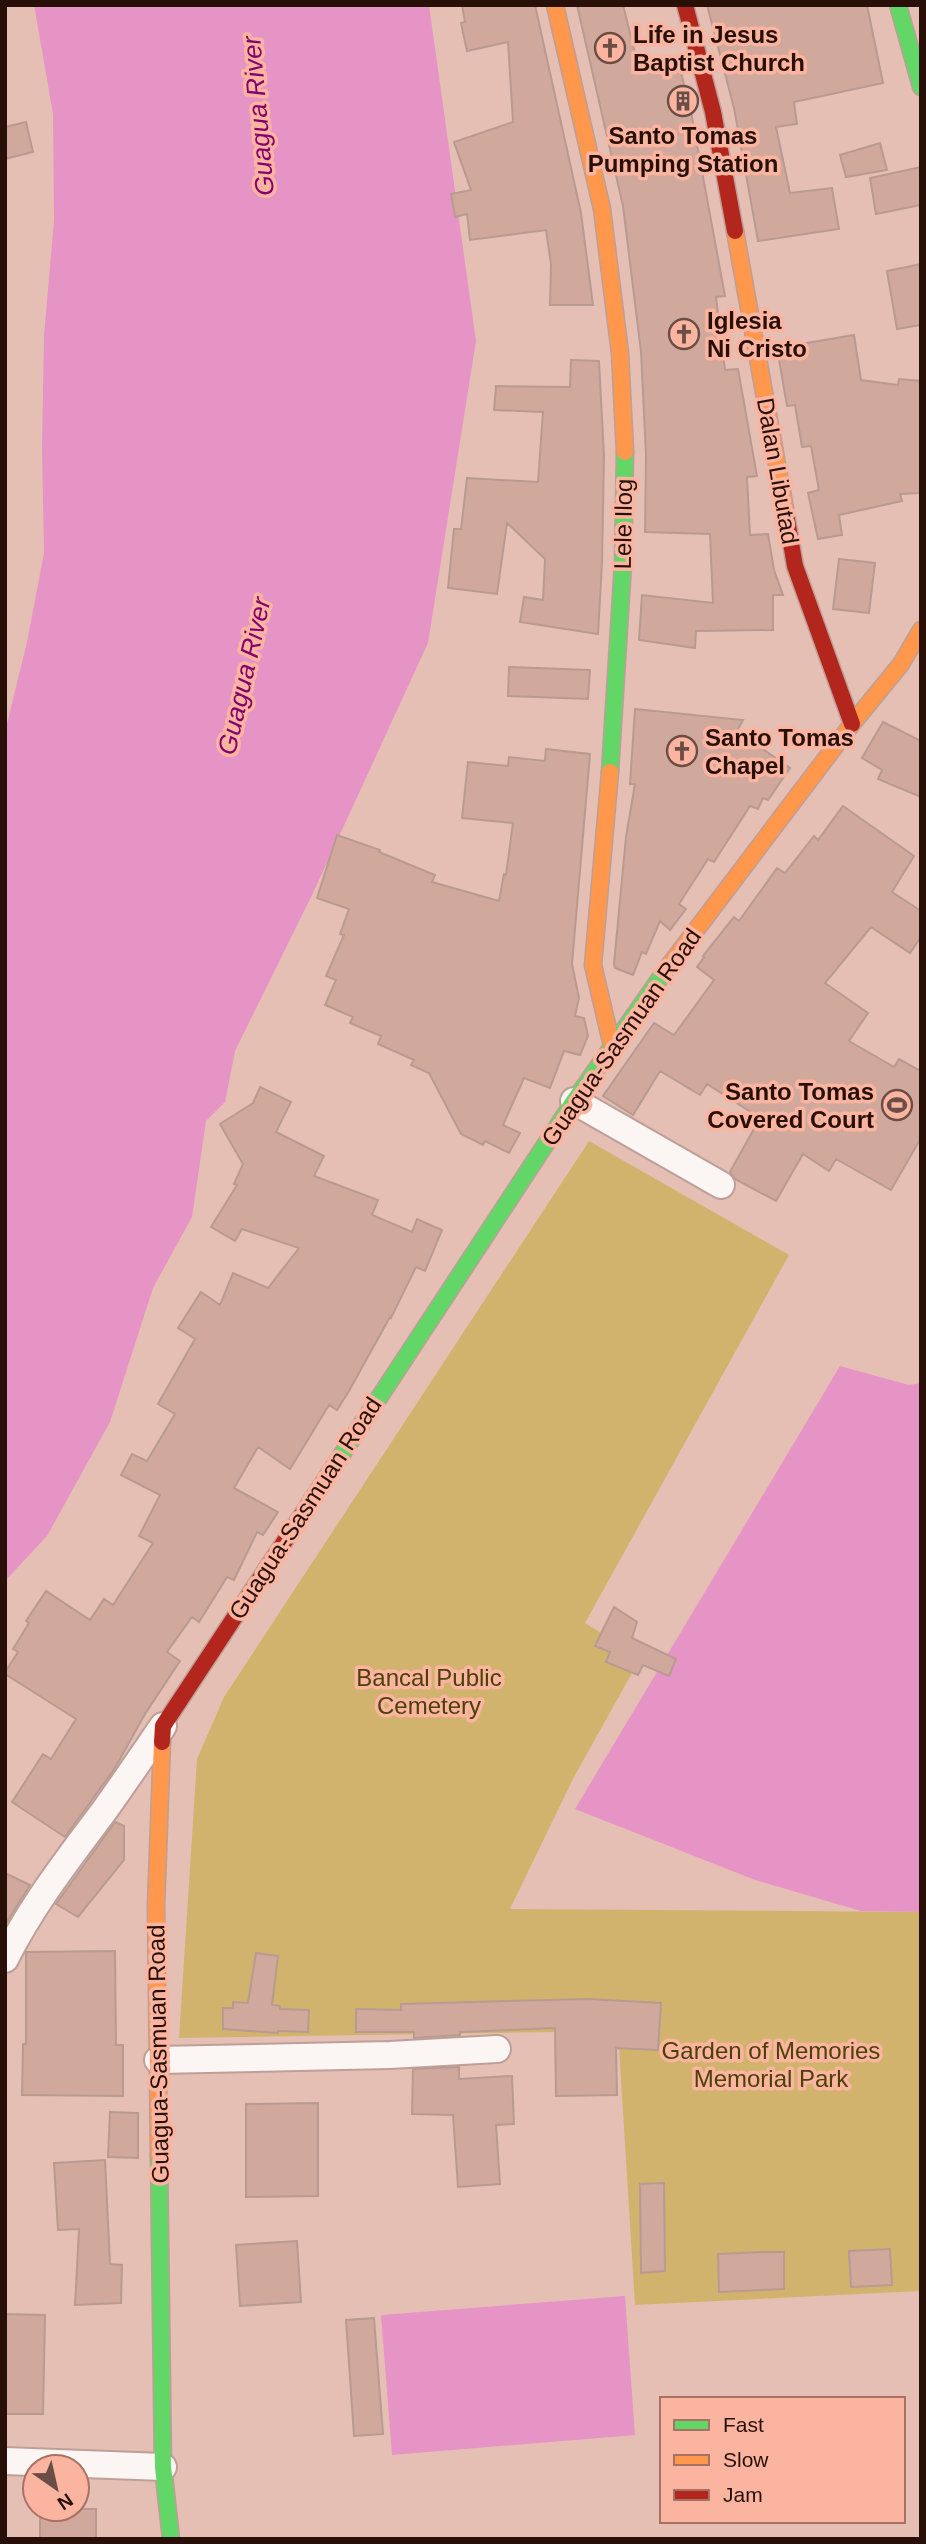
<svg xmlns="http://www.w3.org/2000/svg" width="926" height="2544" font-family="Arial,sans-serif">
  <rect width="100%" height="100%" fill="#e6bfb4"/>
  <!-- green -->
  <path fill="#d2b36e" d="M589 1141 789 1255 585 1623 641 1657 574 1777 510 1909 921 1912V2291L635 2305 618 2031 179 2038 197 1759 224 1697Z"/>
  <!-- water -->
  <path fill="#e694c6" d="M34 5H429L476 341 428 643 313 893 235 1051 225 1102 206 1121 192 1217 153 1288 110 1422 47 1536 5 1581V732L27 642 44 553 42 446 44 336 54 220 53 114Z
    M840 1366 909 1385 921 1383V1912L861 1911 755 1880 575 1809Z
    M625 2296 635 2435 392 2455 381 2315Z"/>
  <!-- building -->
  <path fill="#d0a89c" stroke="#b89a91" stroke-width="2" d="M462 5H535L581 213 593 305H550L551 264 546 230 470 240 467 214 455 217 451 194 471 190 454 142 513 122 508 42 467 51 461 23 465 22Z
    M577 5H623L638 65 677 56 692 117 725 296 716 297 725 370 738 369 757 476 747 477 750 535 768 534 774 570 783 595H773V630L696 631 695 648 639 640 642 595 713 603 710 534 645 532 646 455 641 352 623 206Z
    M707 5H867L883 83 794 102 797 124 776 127 790 193 832 188 839 229 758 241 734 108Z
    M26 122 33 152 5 159V127Z
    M880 143 887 170 846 177 840 155Z
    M921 167V205L876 214 870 178Z
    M921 264V325L897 329 887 271Z
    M854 335 861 380 898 385 899 379 921 381V493L900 494 902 501 839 515 842 535 818 539 808 493 819 490 811 446 802 447 795 405 787 406 777 348Z
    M571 360 599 361 604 456 602 563 598 634 520 622 524 597 543 600 545 559 507 523 497 594 448 588 454 529H461L467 478 538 482 543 412 494 410 496 386 570 387Z
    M839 559 875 563 869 613 833 609Z
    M509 667 590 670 588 699 508 696Z
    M635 709 743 720 737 731 790 768 768 800 763 798 758 809 750 806 714 862 708 859 679 904 686 909 670 930 660 921 646 954 642 952 633 975 615 968 614 964 626 837 635 784H630Z
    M883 722 921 741V797L878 779 882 770 862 758Z
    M546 749 590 754 572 964 579 998 575 1016 584 1018 588 1036 580 1055 564 1051 550 1088 524 1078 503 1125 520 1133 509 1153 485 1141 483 1145 461 1134 429 1073 411 1065 414 1060 378 1044 381 1036 350 1023 353 1017 325 1005 336 980 326 976 344 935 340 934 349 909 317 898 337 835 380 850 379 852 435 875 432 882 499 901 504 874 506 875 513 823 462 818 468 762 508 766 509 757 545 761Z
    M843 806 914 856 892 892 921 911V937L910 953 871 927 825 983 868 1013 849 1041 894 1067 899 1059 921 1071V1138L891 1190 836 1159 829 1171 803 1154 776 1201 735 1179 730 1172 760 1118 707 1084 700 1095 660 1071 633 1115 603 1096 654 1023 674 1035 714 980 697 967 704 957 703 956 734 917 739 921 777 868 785 873 814 836 818 840Z
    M260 1087 291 1102 276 1132 324 1156 314 1176 378 1200 372 1215 412 1232 417 1219 442 1230 425 1271 416 1267 391 1318 390 1317 349 1391 337 1410 329 1405 290 1469 258 1447 234 1488 278 1512 263 1535 257 1532 234 1580 227 1577 199 1622 192 1617 167 1652 180 1661 145 1714 115 1768 65 1837 12 1802 43 1754 51 1759 76 1719 5 1674V1672L18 1652 13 1649 29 1623 26 1621 46 1591 90 1620 104 1599 113 1605 153 1543 139 1536 160 1495 121 1475 132 1454 147 1461 175 1414 158 1404 195 1339 178 1328 201 1292 220 1305 233 1273 268 1288 299 1248 242 1229 235 1241 211 1227 237 1185 234 1184 243 1164 220 1124 253 1103Z
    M614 1607 637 1622 632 1638 676 1659 669 1676 643 1665 638 1675 606 1662 610 1652 595 1646Z
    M115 1822 124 1826V1860L78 1917 56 1904Z
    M5 1873 30 1885 5 1925Z
    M115 1951 116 2045H123V2096L22 2095 23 2044H26V1952Z
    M256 1953 278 1956 272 2005 280 2006V2009L309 2010 308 2032 278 2031V2033L223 2029V2008H233V2002L248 2003Z
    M587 1999 661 2003 658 2050 616 2048 617 2095 556 2096 555 2028 460 2032V2035L414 2038V2032H356V2009L401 2010V2004Z
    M459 2067V2079L512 2076 514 2124 496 2125 500 2184 458 2187 453 2115 412 2114 413 2069Z
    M318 2103V2196L246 2197V2104Z
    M110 2112 138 2113V2158L108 2157Z
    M105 2160 110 2264 122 2265 121 2303 75 2305 79 2229 58 2230 54 2163Z
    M664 2183 665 2271 641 2273 640 2184Z
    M297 2241 301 2302 240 2306 236 2245Z
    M890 2249 892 2285 851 2287 849 2251Z
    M762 2252H784V2289L719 2292 718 2254Z
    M5 2314 45 2315 43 2414H5Z
    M374 2318 383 2434 354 2436 346 2320Z
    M40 2509H96V2539H40Z"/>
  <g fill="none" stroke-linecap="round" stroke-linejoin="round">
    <!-- street casing -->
    <g stroke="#bd9f97" stroke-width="30">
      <path id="street" d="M574 1101 721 1185
        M5 1959C32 1905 68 1859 104 1811 124 1783 143 1755 163 1726
        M158 2060 390 2055 497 2049
        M5 2461 163 2467"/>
    </g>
    <!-- fast casing -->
    <g stroke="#bd9f97" stroke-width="19">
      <path id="fast" d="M898 5 921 87
        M610 772 623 564 625 452
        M329 1474 574 1101 668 967
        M159 2156 163 2467 171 2539"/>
    </g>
    <!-- slow casing -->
    <g stroke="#bd9f97" stroke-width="19">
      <path id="slow" d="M555 5 602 209 620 353 625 452
        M735 231 786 514
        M610 772 593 965 612 1046
        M668 967 852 724 901 664 921 630
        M159 2156 156 1906 162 1742"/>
    </g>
    <!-- jam casing -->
    <g stroke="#bd9f97" stroke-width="19">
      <path id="jam" d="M685 5 713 112 735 231
        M786 514 795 566 852 724
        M162 1742 163 1726 329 1474"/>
    </g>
    <!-- street -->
    <use href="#street" stroke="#fbf5f4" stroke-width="26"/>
    <!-- fast -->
    <use href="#fast" stroke="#63d668" stroke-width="16"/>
    <!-- slow -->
    <use href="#slow" stroke="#ff974d" stroke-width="16"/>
    <!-- jam -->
    <use href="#jam" stroke="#b3261e" stroke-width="16"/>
  </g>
  <!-- icons -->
  <defs>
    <g id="church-ring" transform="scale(1.575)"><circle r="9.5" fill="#fab4a0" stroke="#6a4d45" stroke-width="1.5"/><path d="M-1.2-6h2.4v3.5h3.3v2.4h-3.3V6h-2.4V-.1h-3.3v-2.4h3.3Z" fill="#6a4d45"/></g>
    <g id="building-ring" transform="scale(1.575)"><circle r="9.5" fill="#fab4a0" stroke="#6a4d45" stroke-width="1.5"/><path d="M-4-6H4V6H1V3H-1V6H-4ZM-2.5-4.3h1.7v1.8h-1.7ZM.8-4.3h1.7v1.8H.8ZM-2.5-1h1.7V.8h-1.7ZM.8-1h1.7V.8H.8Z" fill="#6a4d45"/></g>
    <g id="stadium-ring" transform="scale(1.575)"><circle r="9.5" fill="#fab4a0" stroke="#6a4d45" stroke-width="1.5"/><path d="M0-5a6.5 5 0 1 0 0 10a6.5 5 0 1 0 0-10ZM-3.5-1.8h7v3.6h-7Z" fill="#6a4d45"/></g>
  </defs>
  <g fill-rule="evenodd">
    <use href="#church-ring" x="610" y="48"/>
    <use href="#building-ring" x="683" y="101"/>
    <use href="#church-ring" x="684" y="334"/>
    <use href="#church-ring" x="682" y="751"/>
    <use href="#stadium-ring" x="897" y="1105"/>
  </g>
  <g text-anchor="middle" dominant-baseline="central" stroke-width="7" stroke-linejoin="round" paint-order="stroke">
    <!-- poi labels -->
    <g font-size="24" font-weight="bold" fill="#281009" stroke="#fab4a0" text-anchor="start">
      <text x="633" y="34">Life in Jesus<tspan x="633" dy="28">Baptist Church</tspan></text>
      <text x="683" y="135" text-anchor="middle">Santo Tomas<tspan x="683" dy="28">Pumping Station</tspan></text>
      <text x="707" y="320">Iglesia<tspan x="707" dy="28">Ni Cristo</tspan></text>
      <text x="705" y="737">Santo Tomas<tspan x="705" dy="28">Chapel</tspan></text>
      <text x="874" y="1091" text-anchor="end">Santo Tomas<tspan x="874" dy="28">Covered Court</tspan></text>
    </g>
    <!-- street labels -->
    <g font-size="24" fill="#281009" stroke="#fab4a0">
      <text transform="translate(778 471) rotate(80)">Dalan Libutad</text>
      <text transform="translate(623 524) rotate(-89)">Lele Ilog</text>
      <text transform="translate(621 1037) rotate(-55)">Guagua-Sasmuan Road</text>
      <text transform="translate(305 1508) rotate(-57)">Guagua-Sasmuan Road</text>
      <text transform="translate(158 2054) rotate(-91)">Guagua-Sasmuan Road</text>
    </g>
    <!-- park labels -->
    <g font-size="24" fill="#4c4106" stroke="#fab4a0">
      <text x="429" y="1677">Bancal Public<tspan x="429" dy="28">Cemetery</tspan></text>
      <text x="771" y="2050">Garden of Memories<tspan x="771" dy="28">Memorial Park</tspan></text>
    </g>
    <!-- water labels -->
    <g font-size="26" font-style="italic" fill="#840070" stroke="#fab4a0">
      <text transform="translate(258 116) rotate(-95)">Guagua River</text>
      <text transform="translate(244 676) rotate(-77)">Guagua River</text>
    </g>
  </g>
  <!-- border -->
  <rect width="926" height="2544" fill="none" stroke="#281009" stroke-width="14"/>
  <!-- legend -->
  <rect x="660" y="2397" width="245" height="126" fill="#fab4a0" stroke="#a67264" stroke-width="2"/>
  <rect x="674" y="2420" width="35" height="10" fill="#63d668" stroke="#a67264" stroke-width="2"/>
  <text x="723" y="2432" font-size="21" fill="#281009">Fast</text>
  <rect x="674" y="2455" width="35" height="10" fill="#ff974d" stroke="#a67264" stroke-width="2"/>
  <text x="723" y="2467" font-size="21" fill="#281009">Slow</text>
  <rect x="674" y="2490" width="35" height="10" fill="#b3261e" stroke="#a67264" stroke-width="2"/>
  <text x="723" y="2502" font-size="21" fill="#281009">Jam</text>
  <!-- north arrow -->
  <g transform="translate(56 2488) rotate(146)"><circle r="33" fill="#fab4a0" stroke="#a67264" stroke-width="2"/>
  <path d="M0-5L12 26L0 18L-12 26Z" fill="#6a4d45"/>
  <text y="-10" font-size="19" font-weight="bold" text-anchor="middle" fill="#281009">N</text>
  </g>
</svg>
